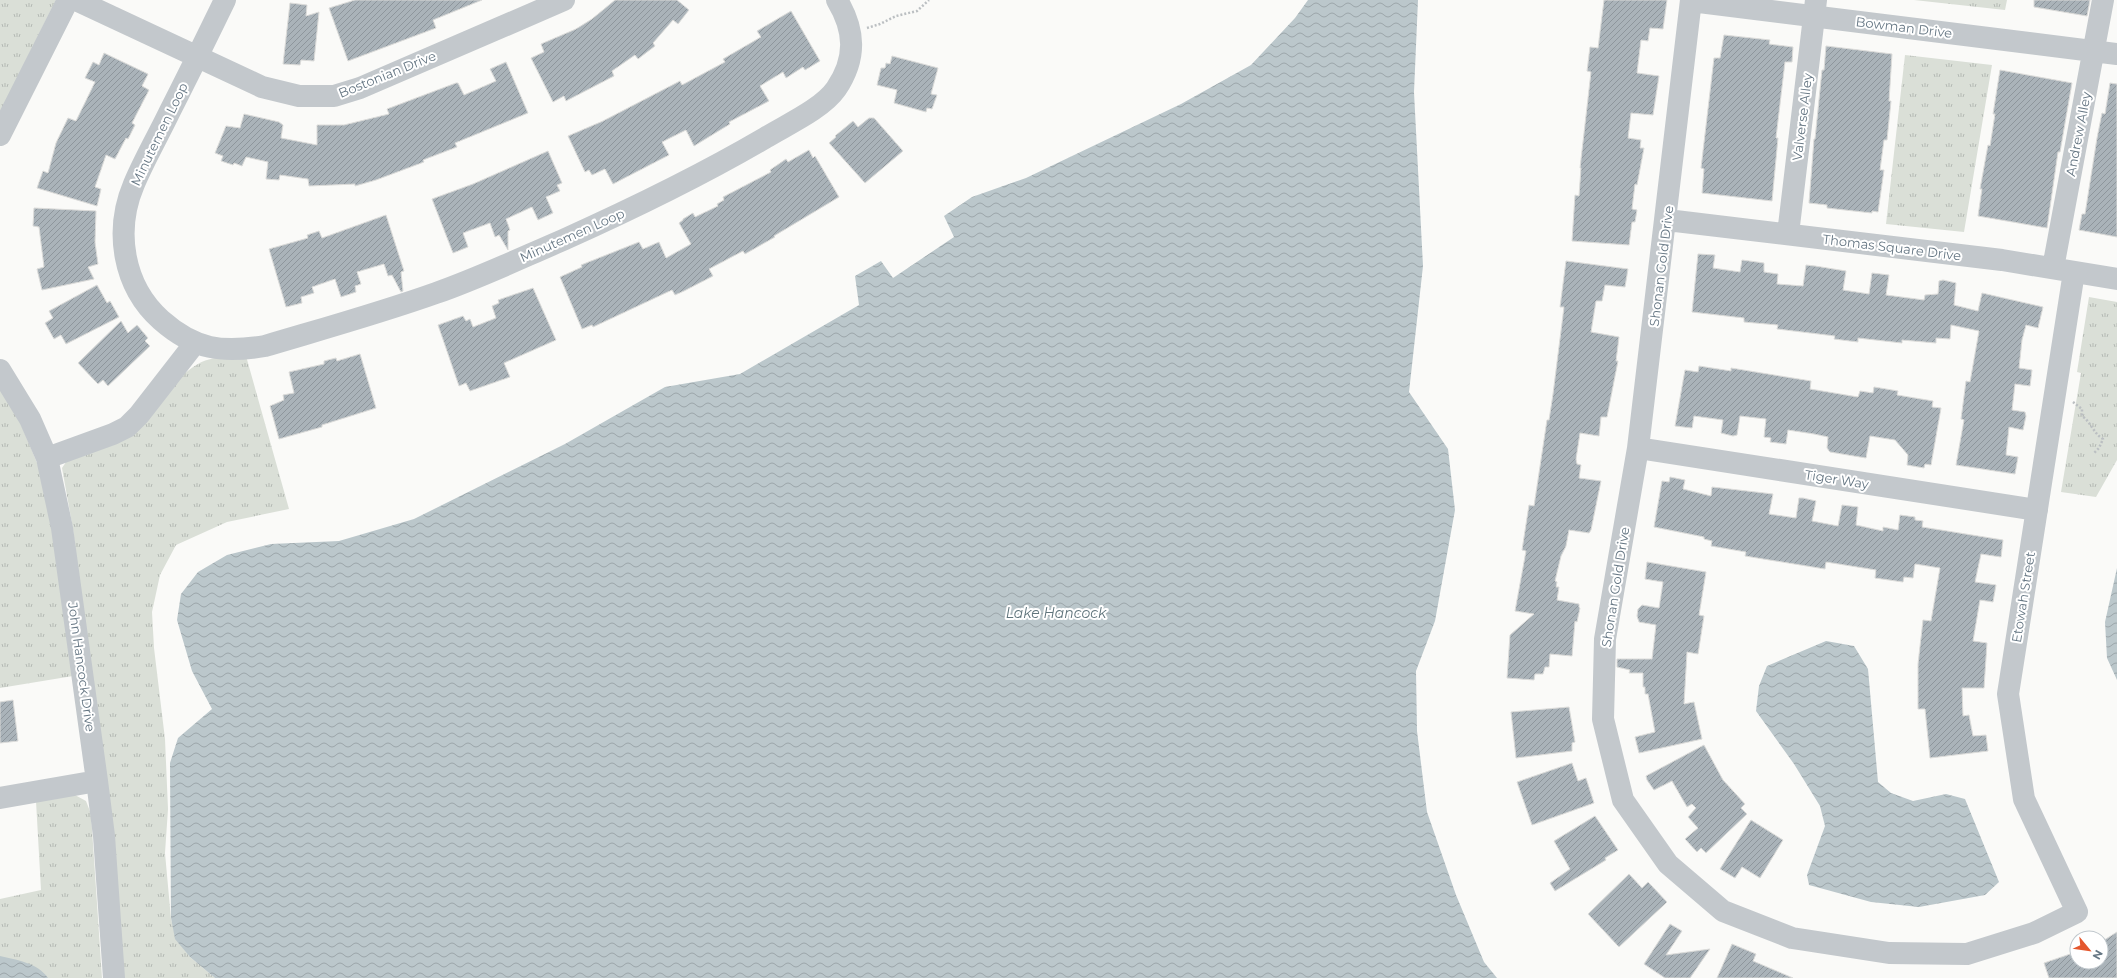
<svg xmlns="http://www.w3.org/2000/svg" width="2117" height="978" font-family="Montserrat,sans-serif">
  <defs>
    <pattern id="park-tufts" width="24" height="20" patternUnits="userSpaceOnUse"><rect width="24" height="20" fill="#dadfd7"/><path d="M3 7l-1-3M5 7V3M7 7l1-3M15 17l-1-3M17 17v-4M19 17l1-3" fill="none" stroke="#b4b9b4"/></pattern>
    <pattern id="water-waves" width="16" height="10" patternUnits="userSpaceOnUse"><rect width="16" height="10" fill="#bbc7cb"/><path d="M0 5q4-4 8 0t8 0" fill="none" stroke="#9ca6aa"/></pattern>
    <pattern id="building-hatch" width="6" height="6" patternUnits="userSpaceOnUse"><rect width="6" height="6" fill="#aab3b9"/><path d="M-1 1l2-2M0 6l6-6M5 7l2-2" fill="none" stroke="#8e969c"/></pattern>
  </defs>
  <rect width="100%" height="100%" fill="#fafaf8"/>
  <!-- park -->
  <path fill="url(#park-tufts)" d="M0 0H56L0 113Z
    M1914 0H2007L2005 10Z
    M1905 55 1992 65 1964 232 1886 224Z
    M2089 297 2117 302V460L2096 497 2061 492 2081 373 2077 372Z
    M246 356 289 509 227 522 176 545 160 575 152 612 154 648 165 739 168 809 165 853 171 919 176 939 190 957 215 978H123L73 529 62 468 66 462 178 380C202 356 214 357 246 356Z
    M0 382 10 398 45 482 73 676 0 688Z
    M75 795 86 801 91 814 102 978H0V899L41 890 36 801Z"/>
  <!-- water -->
  <path fill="url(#water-waves)" d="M1308 0H1418L1414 92 1423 266 1409 392 1448 449 1455 510 1435 621 1416 671 1417 731 1427 812 1456 895 1484 962 1497 978H215L190 957 175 939 171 918 170 763 178 738 212 709 192 671 177 620 181 594 198 572 227 555 271 544 339 541 414 519 565 444 665 387 740 374 859 305 855 276 881 261 893 278 954 237 944 216 972 197 1026 178 1181 104 1251 65 1295 18Z
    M2117 568V680L2107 658 2105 622Z
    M1826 641 1854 646 1868 669 1878 782 1891 793 1913 801 1946 794 1965 799 1999 882 1985 895 1919 907 1871 902 1809 885 1807 875 1825 826 1820 806 1794 764 1756 711 1759 686 1767 666Z
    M0 956C17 960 38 963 48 978H0Z"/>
  <!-- building -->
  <path fill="url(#building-hatch)" stroke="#dcdcda" d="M355 0H482L433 20 436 28 348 61 329 8Z
    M615 0H677L689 10 678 24 673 20 653 43 655 46 638 59 635 55 612 71 614 76 566 101 564 96 553 102 531 58 544 52 541 44 576 29 592 19Z
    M1604 0H1667L1663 29 1650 28 1648 41 1641 40 1637 73 1659 76 1653 115 1631 113 1628 138 1641 140 1640 148H1644L1637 185 1635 184 1632 209 1637 210 1635 222H1632L1629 245 1572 241 1575 195 1579 196 1581 168H1580L1591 72 1587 71 1590 47 1598 48Z
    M2034 0H2090L2087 16 2034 7Z
    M290 3 307 5 306 16 319 12 314 61 301 60 300 65 283 64Z
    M791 11 820 61 805 70 803 67 786 78 783 72 760 86 769 101 729 122 730 124 694 146 686 130 662 142 669 155 613 184 605 169 592 175 589 170 585 172 568 136 603 121 680 81 682 85 725 62 723 59 761 37 757 31Z
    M1724 35 1770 40 1769 44 1793 47 1792 62H1785L1776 138H1778L1772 201 1702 193 1704 169 1701 168 1714 58H1720Z
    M1826 46 1892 54 1889 101H1891L1887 140H1884L1880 170H1884L1878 212 1872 211V213L1827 208V205L1809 203 1814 139H1815L1822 70H1824Z
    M104 53 148 74 142 86 149 90 132 123 135 125 128 139 126 138 115 159 106 155 95 187 101 189 97 206 37 188 43 171 48 173 56 143 68 118 76 121 95 82 85 78 93 62 99 65Z
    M892 56 938 68 931 94 937 95 932 109 927 108 926 112 894 103 897 90 877 85 881 68H885L886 63 890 64Z
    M506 62 528 113 455 143 457 147 423 160 424 162 376 180 355 186V184L309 186 308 179 280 175 279 180 266 179 268 162 246 157 242 166 234 163 233 165 221 161 223 156 215 153 226 126 240 128 244 114 279 122 283 125 281 138 317 145V125H344L389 114 387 109 456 83H458L464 95 496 81 490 69Z
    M2000 70 2072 83 2060 152H2058L2047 228 1978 216 1982 189H1980L1988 145 1990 146 1995 114H1993Z
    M2110 83 2117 84V237L2079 230 2082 214H2085L2097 138 2102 113 2105 114Z
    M869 118H874L903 151 865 183 829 143 836 137 835 136 853 121 858 127Z
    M809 150 813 158 815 156 839 197 774 236 775 237 745 254 743 251 709 269 713 276 684 291 675 295 672 290 593 327 592 325 582 329 560 277 582 267 581 265 639 242 643 249 659 242 666 258 691 244 679 223 683 220V219L693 213 695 217 718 206 717 204 724 200 723 197 771 172 770 170 786 159 788 162Z
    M548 151 562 183 557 185 560 191 546 197 553 213 538 220 532 207 506 219 510 230 508 231V250L499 235 495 237 490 223 463 233 468 247 453 253 432 199 473 184Z
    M34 208 96 211 95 242 98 264 88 267 94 279 42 290 37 269 44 267 39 227 33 226Z
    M386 215 404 271 401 272 403 291 401 292 392 275 388 276 384 264 357 272 361 284 355 286 356 292 341 297 335 279 312 287 314 293 301 297 302 303 286 307 269 249 308 238 307 235 319 231 322 238Z
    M1698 254 1715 255 1713 268 1740 272 1742 260 1764 263V272L1778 274 1777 284 1803 286 1806 265 1815 266 1846 271 1843 290 1869 294 1872 273 1889 275 1886 295 1924 300 1925 295 1938 294 1939 281 1943 280 1956 283 1954 305 1978 311 1982 293 2043 307 2038 328 2026 325 2022 340 2019 368 2032 370 2030 386 2015 384 2012 410 2025 412 2026 416 2023 430 2009 427 2006 455 2018 457 2015 474 1956 465 1964 420 1961 419 1966 381 1970 382 1979 331 1951 325 1950 339 1936 338V343L1902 340V343L1858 338V342L1834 339 1835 336 1777 329 1778 325 1744 322V318L1692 312Z
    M1566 261 1628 269 1625 287 1605 285 1602 301H1596L1591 332 1619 337 1616 361H1618L1607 417H1601L1599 436 1580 433 1576 459 1577 464 1581 465 1579 478 1601 481 1591 530 1589 533 1569 530 1566 546 1561 556 1555 581 1557 582 1556 587H1559L1557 600 1579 604V607L1580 608 1577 622 1575 621 1572 656 1550 654 1549 667H1545L1543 674H1535L1534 680 1507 678 1510 635 1534 614 1515 611 1526 551 1522 550 1529 505 1534 506 1547 420H1549L1553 394 1564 307H1560Z
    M97 285 107 303 110 301 119 317 66 344 61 335 54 339 45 323 53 318 49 311Z
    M533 288 556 340 504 363 510 377 470 391 466 383 459 386 438 325 463 316 466 321 470 319 473 327 496 318 492 306 499 303 498 300Z
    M121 321 128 333 137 325 148 338 145 341 150 346 108 386 103 380 98 384 78 363Z
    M360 354 376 408 322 425V427L279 439 270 406 284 400 283 395 294 393 289 372 324 364V361L336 358 337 361Z
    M1699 366 1731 371V368L1811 381 1810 389 1858 397 1860 391 1873 393 1874 387 1898 391 1897 395 1933 401 1932 407 1941 408 1931 465 1925 464 1924 468 1907 465 1908 455 1895 440 1870 436 1866 458 1830 452 1827 448 1828 437 1814 434 1788 430 1786 444 1770 442 1771 438 1764 437 1766 419 1740 416 1737 435 1733 436 1721 433 1723 420 1694 416 1692 428 1675 426 1685 370 1698 372Z
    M1670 477 1685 480 1683 489 1711 496 1712 487 1773 494 1769 514 1796 518 1799 498H1803L1816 501 1812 521 1838 526 1842 505 1858 507 1856 525 1883 531V527L1898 530 1900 515 1915 517V520L1923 521 1922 527 2003 540 2001 557 1981 554 1975 582 1996 585 1993 602 1980 600 1973 641 1987 643 1984 688H1962L1963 716 1969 715 1973 736 1986 735 1988 751 1930 758 1925 709H1918V664L1923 620 1931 621 1940 568 1915 564 1913 578 1904 577 1903 582 1875 578 1876 570 1826 562 1825 569 1745 556 1746 552 1711 546 1712 541 1704 539V537L1654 527 1662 481 1669 482Z
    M1647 562 1706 572 1699 615 1704 616 1698 654 1687 652 1684 704 1694 702 1702 739 1639 753 1635 737 1655 732 1648 694H1645V687H1643V673H1629L1630 670 1617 667V659H1652L1656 625 1639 622 1637 616 1638 609 1642 605 1659 608 1663 582 1645 579Z
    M13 700 18 741 0 743V702Z
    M1569 707 1575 742 1572 743V751L1516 758 1511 712Z
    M1704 745 1723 780 1745 804 1741 808 1747 814 1706 853 1701 848 1697 852 1685 839 1698 828 1688 817 1696 808 1692 804 1687 807 1672 781 1654 790 1647 780 1646 776Z
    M1572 763 1578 781 1586 778 1594 803 1532 825 1517 782Z
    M1595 816 1618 850 1605 858 1606 860 1555 891 1550 883 1570 869 1554 841Z
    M1751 820 1783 840 1760 878 1742 867 1735 878 1720 869Z
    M1629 874 1642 888 1648 882 1667 902 1619 947 1588 914Z
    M1670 924 1682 931 1666 955 1710 949 1690 978H1665L1644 964Z
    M2117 932V978H2049L2044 963 2076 952 2077 962H2101V942Z
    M1732 944 1756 954 1753 961 1793 978H1717Z"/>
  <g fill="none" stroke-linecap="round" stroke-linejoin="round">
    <!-- path -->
    <path stroke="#bbbfc2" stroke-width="2.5" stroke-dasharray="2 2" stroke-linecap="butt" d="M867 28 880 24 896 16 917 11 929 0
      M2073 402 2082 409V416C2091 422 2093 433 2103 439L2099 448 2094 453"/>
    <!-- minor -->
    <path stroke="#c3c8cc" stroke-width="22" d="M76 0 262 87 299 96H334L360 88 564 0
      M225 0C207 37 189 74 170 111 158 136 144 160 134 184 114 231 123 286 161 320 195 350 222 353 265 346 322 329 380 313 436 293 479 278 521 258 563 240 632 209 700 176 765 138 786 125 822 109 836 89 857 58 855 30 837 0
      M1691 0 1638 448 1605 639 1603 719 1623 800 1668 864 1723 911 1792 938 1889 953 1967 954 2034 933 2077 912 2024 799 2008 694 2074 272
      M1691 1 2117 54
      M0 135 68 0
      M1667 220 2002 260 2117 279
      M1788 234 1816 0
      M2053 268 2103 0
      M0 370 30 419 47 458 62 528 97 781 104 836 114 978
      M1638 448 2037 510
      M47 458 113 434 127 427 139 415 195 343
      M0 798 97 781"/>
  </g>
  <g text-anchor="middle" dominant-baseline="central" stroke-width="4" stroke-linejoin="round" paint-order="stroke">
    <!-- street labels -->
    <g font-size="13" fill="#657683" stroke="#fff">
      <text transform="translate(1904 27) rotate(7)">Bowman Drive</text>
      <text transform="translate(387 74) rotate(-22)">Bostonian Drive</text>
      <text transform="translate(1802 117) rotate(-83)">Valverse Alley</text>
      <text transform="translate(159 134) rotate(-64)">Minutemen Loop</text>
      <text transform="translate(2078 134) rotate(-79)">Andrew Alley</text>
      <text transform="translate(572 235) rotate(-24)">Minutemen Loop</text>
      <text transform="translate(1892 247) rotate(7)">Thomas Square Drive</text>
      <text transform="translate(1661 266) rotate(-83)">Shonan Gold Drive</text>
      <text transform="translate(1837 479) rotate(9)">Tiger Way</text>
      <text transform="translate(1615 587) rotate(-81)">Shonan Gold Drive</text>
      <text transform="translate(2023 597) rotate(-81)">Etowah Street</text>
      <text transform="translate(82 667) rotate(82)">John Hancock Drive</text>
    </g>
    <!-- water labels -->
    <g font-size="14" font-style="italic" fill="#60757c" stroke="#fff">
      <text x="1056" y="613">Lake Hancock</text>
    </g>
  </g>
  <!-- north arrow -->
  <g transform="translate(2089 950) rotate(119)"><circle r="19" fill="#ffffff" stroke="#c1c8cd"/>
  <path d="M0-3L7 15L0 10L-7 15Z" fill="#e4572e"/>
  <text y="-6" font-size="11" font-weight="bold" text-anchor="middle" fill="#657683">N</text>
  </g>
</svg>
